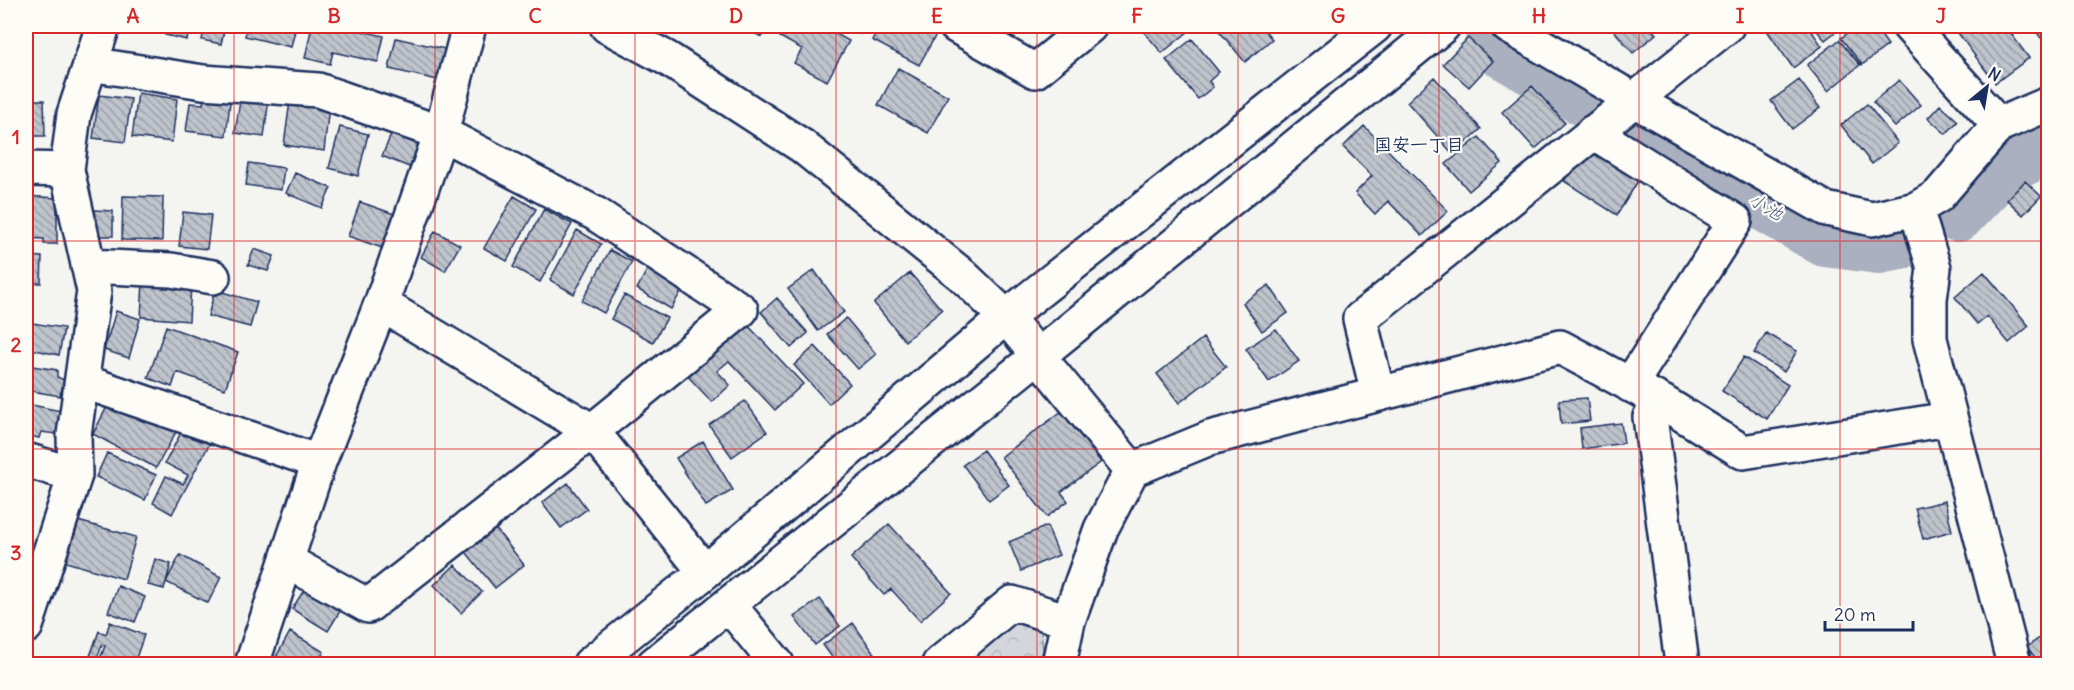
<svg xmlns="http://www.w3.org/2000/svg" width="2074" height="690" font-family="Delius,'Klee One',sans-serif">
  <defs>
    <pattern id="park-crowns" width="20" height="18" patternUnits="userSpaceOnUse" patternTransform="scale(1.5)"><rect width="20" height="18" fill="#d4d6db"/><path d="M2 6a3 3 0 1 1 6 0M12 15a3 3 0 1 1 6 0" fill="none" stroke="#b5b8be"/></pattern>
    <pattern id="building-back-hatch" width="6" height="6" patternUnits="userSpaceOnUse" patternTransform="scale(1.5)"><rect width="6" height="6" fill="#bfc3cc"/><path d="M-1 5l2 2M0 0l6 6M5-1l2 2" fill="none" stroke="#9a9fa9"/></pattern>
  </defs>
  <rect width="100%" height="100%" fill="#f4f4f1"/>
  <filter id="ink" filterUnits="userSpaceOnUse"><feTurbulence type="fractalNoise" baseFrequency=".0167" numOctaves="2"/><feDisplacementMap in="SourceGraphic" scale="12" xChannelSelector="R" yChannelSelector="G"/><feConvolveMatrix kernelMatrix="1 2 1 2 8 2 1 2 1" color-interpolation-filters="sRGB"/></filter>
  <g filter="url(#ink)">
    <!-- park -->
    <path fill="url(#park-crowns)" stroke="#78829c" stroke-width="1.5" d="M1025 620 1041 630 1043 650 1039 664H961L1006 627Z"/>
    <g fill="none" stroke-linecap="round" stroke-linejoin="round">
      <!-- river -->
      <path stroke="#aab0bf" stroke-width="52" d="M1490 45 1585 101
        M1642 134 1825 241 1879 248 1899 244
        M1958 216 2001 171 2038 153 2048 150"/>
    </g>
    <!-- building -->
    <path fill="url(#building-back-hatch)" stroke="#1b2f5e" stroke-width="1.5" d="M167 26H190L187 40 165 35Z
      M205 26H225L221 44 202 40Z
      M247 26H296L291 47 245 36Z
      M312 26H339L384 36 378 62 333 52 330 64 305 58Z
      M740 26H769L762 37Z
      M786 26H822L849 41 827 81 794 63 802 49 780 37Z
      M845 26H866L861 34Z
      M880 26H927L938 31 919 65 872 40Z
      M1139 26H1193L1194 27 1162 53Z
      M1215 26H1261L1272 39 1245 62Z
      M1610 26H1649L1656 34 1633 53Z
      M1771 26H1808L1822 46 1793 68 1766 29Z
      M1813 26H1840L1842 27 1825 40Z
      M1856 26H1874L1888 45 1862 65 1841 38Z
      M1967 26H2007L2006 27 2029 58 1995 83 1958 33Z
      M2032 26H2048V33L2041 38Z
      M396 38 445 49 438 80 389 69Z
      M1468 38 1493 61 1469 87 1443 64Z
      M1192 39 1219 72 1209 81 1213 87 1198 99 1166 60Z
      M1839 40 1860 65 1828 91 1807 65Z
      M898 68 948 96 928 133 878 105Z
      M1434 77 1481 129 1453 154 1407 102Z
      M1799 80 1820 108 1792 129 1771 101Z
      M1899 80 1921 105 1895 127 1873 102Z
      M1532 86 1565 123 1535 149 1502 112Z
      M138 93 177 99 172 142 132 137Z
      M241 94 269 98 264 137 235 133Z
      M99 95 131 99 125 142 93 138Z
      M204 99 230 102 226 136 186 131 190 103 203 104Z
      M26 100H44L45 136H26Z
      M290 101 329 106 324 151 284 145Z
      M1867 104 1898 143 1872 164 1841 125Z
      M1940 105 1958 121 1946 134 1928 118Z
      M1364 126 1448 211 1422 236 1388 201 1375 214 1355 193 1372 176 1343 147Z
      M340 127 368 134 358 176 329 168Z
      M393 130 424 143 414 169 382 156Z
      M1479 137 1502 163 1469 191 1446 164Z
      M1585 147 1638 181 1617 215 1564 181Z
      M249 163 284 168 281 190 246 185Z
      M295 173 331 188 322 208 286 193Z
      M2025 181 2041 196 2023 215 2007 200Z
      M26 196 57 198V244H44V239L26 238Z
      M123 196 163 197 162 241 122 240Z
      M514 196 536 209 507 261 484 248Z
      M360 202 397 215 385 249 348 236Z
      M544 209 572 224 540 282 513 267Z
      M93 210 113 211V236H92Z
      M183 212 211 215 207 249 179 246Z
      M577 230 601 244 574 294 550 280Z
      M435 231 460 245 445 271 421 257Z
      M254 249 274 256 268 271 248 265Z
      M610 250 632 262 604 313 582 301Z
      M26 256 42 257 41 283H33L32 301 26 300Z
      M648 268 683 288 671 309 637 289Z
      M814 270 844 312 818 331 788 289Z
      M1984 272 2029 326 2009 343 1987 316 1977 324 1955 297Z
      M910 273 942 310 905 341 874 303Z
      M143 282 191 285 189 321 141 317Z
      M1269 285 1288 313 1262 331 1243 303Z
      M215 290 257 302 250 327 208 316Z
      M624 295 667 318 653 342 611 319Z
      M777 298 808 333 791 348 761 312Z
      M116 311 140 319 129 358 104 350Z
      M846 318 876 354 858 369 827 334Z
      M742 319 803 384 775 410 729 361 717 371 730 385 712 402 684 372Z
      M26 322 64 328 59 355 26 348Z
      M166 326 238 352 225 389 177 372 172 387 148 378Z
      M1276 329 1299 361 1269 382 1246 349Z
      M1766 333 1797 351 1784 372 1754 353Z
      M1203 338 1226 367 1179 403 1157 374Z
      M815 346 850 384 829 404 794 365Z
      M1744 357 1788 385 1767 419 1722 391Z
      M26 365 57 370V377L64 380 60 396 26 390Z
      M113 395 177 430 156 468 93 434Z
      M1587 398 1590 421 1561 424 1559 400Z
      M745 401 767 432 732 457 709 425Z
      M27 404 61 411 56 434 41 432 39 438 26 435Z
      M1062 411 1101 462 1061 492 1068 501 1047 517 1001 457Z
      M1621 423 1624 443 1582 449 1580 428Z
      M184 427 211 441 172 514 153 503 166 476 183 484 188 475 165 463Z
      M703 441 733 490 706 506 676 458Z
      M983 450 1009 485 989 500 963 465Z
      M107 453 156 475 145 500 96 477Z
      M568 483 587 509 561 528 542 503Z
      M1945 501 1952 531 1923 539 1915 508Z
      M488 519 524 565 495 588 458 542Z
      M78 521 136 537 124 579 66 562Z
      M889 524 951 593 920 621 891 589 884 595 851 558Z
      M1047 526 1059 555 1021 571 1009 542Z
      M180 555 221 577 208 603 166 582Z
      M155 559 171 564 164 589 148 585Z
      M455 565 482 592 461 613 434 585Z
      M311 579 346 601 328 631 292 609Z
      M118 586 145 597 135 622 108 612Z
      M820 599 840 626 815 645 794 617Z
      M110 622 144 635 134 664H98L105 646 102 645 96 661 89 659 99 631 106 634Z
      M853 623 876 656 863 664H837L823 645Z
      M290 632 324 652 317 664H272Z
      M2048 632V664H2040L2027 647Z"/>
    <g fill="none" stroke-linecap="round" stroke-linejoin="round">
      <!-- minor casing -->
      <g stroke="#1b2f5e" stroke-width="38">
        <path id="minor" d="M607 26 668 59 802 146 962 275 1006 317 1132 470
          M956 26 1035 71 1090 26
          M1508 26 1634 100 1826 209 1872 219 1916 209 1938 196 1999 125 2048 104
          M1909 26 1999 125
          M90 64 203 82 318 90 441 133 596 214 741 310 592 431 368 606 287 561
          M1593 132 1735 221 1630 385
          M26 169 67 170
          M1916 209 1934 268 1930 299V339L2014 664
          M88 266 171 270 213 277
          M381 304 592 431 705 572
          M82 381 319 462
          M1378 394 1360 319 1727 26
          M1661 401 1650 417 1682 664
          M26 460 75 475
          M729 605 777 664
          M26 626 75 475 74 435 94 291 67 170 74 114 103 26
          M252 664 319 462 381 304 441 133 469 26
          M590 664 705 572 1006 317 1375 26
          M654 664 1038 356 1443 26
          M939 664 1012 603 1068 621
          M1059 664 1068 621 1101 529 1132 470 1210 438 1560 347 1661 401 1743 452 1949 419"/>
      </g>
      <!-- minor -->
      <use href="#minor" stroke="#fdfcf7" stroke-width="33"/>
    </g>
  </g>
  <!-- grid -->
  <path fill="none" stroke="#d62828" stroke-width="1.5" stroke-opacity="0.55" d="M234 26V664M435 26V664M635 26V664M836 26V664M1037 26V664M1238 26V664M1439 26V664M1639 26V664M1840 26V664M26 241H2048M26 449H2048"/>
  <g text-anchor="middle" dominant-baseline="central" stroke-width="4.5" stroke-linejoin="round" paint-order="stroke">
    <!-- neighbourhood labels -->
    <g font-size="18" font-weight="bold" fill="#1b2f5e" stroke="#fdfcf7">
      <text x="1419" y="144">国安一丁目</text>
    </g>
    <!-- water labels -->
    <g font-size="18" font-style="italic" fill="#46567b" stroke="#fdfcf7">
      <text transform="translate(1766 206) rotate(30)">小池</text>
    </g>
  </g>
  <!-- margin -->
  <rect width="2074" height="690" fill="none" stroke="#fdfcf7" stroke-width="66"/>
  <!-- north arrow -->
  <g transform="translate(1987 87) rotate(30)" stroke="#fdfcf7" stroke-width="4.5" paint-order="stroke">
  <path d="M0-4.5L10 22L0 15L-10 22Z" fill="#1b2f5e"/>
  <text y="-9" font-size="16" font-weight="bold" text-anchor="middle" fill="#1b2f5e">N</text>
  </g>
  <!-- scale -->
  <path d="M1825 621v9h88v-9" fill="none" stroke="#1b2f5e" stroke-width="3"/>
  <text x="1834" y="621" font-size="18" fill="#1b2f5e" stroke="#fdfcf7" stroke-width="4.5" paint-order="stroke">20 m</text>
  <rect x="33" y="33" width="2008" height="624" fill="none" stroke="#d62828" stroke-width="2"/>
  <g font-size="20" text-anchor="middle" font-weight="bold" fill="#d62828">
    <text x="133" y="23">A</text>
    <text x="334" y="23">B</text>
    <text x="535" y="23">C</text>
    <text x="736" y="23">D</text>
    <text x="937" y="23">E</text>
    <text x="1137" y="23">F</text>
    <text x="1338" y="23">G</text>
    <text x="1539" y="23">H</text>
    <text x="1740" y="23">I</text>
    <text x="1941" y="23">J</text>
    <text x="16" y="144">1</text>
    <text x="16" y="352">2</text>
    <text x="16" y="560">3</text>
  </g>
</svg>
